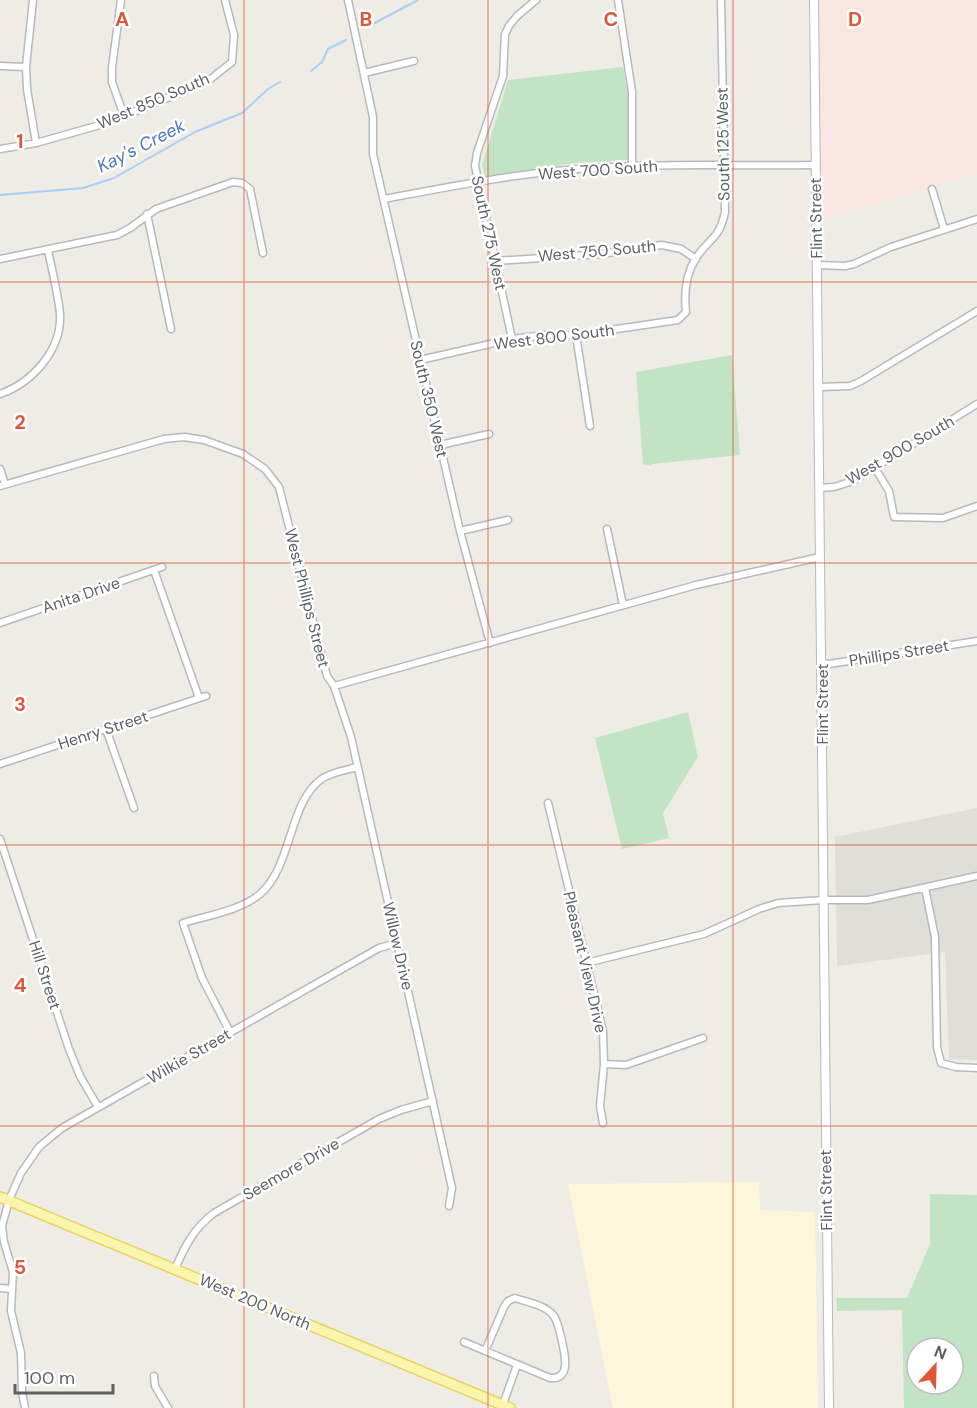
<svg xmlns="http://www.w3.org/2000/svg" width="977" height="1408" font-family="'DM Sans',sans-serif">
  <rect width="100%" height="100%" fill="#eeece4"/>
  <!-- commercial -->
  <path fill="#fcf7db" d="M759 1182 760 1210 815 1212 818 1408H613L568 1184Z"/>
  <!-- industrial -->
  <path fill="#dfded8" d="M977 808V1060L949 1059 945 952 837 966 835 837Z"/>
  <!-- medical -->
  <path fill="#fae6e1" d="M821 0H977V173L823 219Z"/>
  <!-- green -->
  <path fill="#c2e4c5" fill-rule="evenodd" d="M623 67 628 96 629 160 575 163 485 176 482 165 508 80Z
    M732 355 740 455 652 464 651 466 643 464 636 372Z
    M688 712 698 757 663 813 669 838 622 849 595 738Z
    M930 1194 977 1195V1408H904L902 1310 837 1311 836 1298H907L930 1244ZM917 1348H953V1384H917Z"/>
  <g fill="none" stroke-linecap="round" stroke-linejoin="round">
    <!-- stream -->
    <path stroke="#a8cefa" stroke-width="2" d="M369 26 418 0
      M311 71 322 62 328 49 346 40
      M0 195 83 188 114 178 195 132 242 113 268 89 280 82"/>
    <!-- minor casing -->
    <g stroke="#b6b9bd" stroke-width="9">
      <path id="minor" d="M33 0 26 67 27 89 36 143
        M121 0 112 67V82L124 116
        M348 0 373 117V154L460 531 490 643
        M618 0 632 92V167
        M0 66 26 67
        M364 73 414 61
        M0 149 36 143 107 123 208 81 232 62 234 35 225 0
        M932 189 944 229
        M384 199C448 187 513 174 578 169 657 163 736 166 815 165
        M147 214 171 329
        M0 259 117 235 130 228 156 209 233 182 242 183 250 189 263 253
        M495 261 601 254 662 245 681 249 696 259
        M817 265 845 266 854 264 891 247 977 219
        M576 335 590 426
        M512 339 475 166 477 153 503 76 505 34 509 26 517 16 536 0
        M420 360 512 339 545 335H576L678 320 686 312C684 294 685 275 696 258 710 237 719 240 725 212L721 0
        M818 387 850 386 861 381 977 311
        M0 394C32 383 62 350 60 314 58 293 52 271 48 250
        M440 445 489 434
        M875 468 889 491 894 517 943 518 977 506
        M0 469 5 484
        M0 486 164 439 184 437 204 440 243 454 265 469 279 487 327 676 334 686 351 737 452 1188 449 1206
        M819 488 834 487 853 481 977 404
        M607 529 623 605
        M460 531 508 520
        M154 570 199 698
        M0 623 162 567
        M822 663 829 664 977 641
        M334 686 696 585 820 557
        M106 729 134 808
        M0 764 206 696
        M548 803 603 1031 604 1064 600 1106 603 1123
        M0 839 69 1049 80 1076 98 1107
        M925 888 935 937 937 1047 941 1063 956 1067 977 1068
        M586 963 704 934 759 909 778 903 823 900H868L977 876
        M230 1032 202 978 183 923C206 916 242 910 260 894 293 866 288 801 323 778 333 772 346 770 357 767
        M604 1064 626 1065 703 1038
        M175 1269C185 1246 194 1228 214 1213L379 1119 401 1110 433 1101
        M0 1288 12 1289
        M464 1342 550 1378C573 1380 564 1351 561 1337 559 1330 558 1321 553 1315 545 1305 527 1302 515 1298L508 1301 504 1307 485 1351
        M154 1376 155 1386 168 1408
        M502 1407 517 1365
        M25 1408 22 1392 21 1353 11 1311 13 1272 4 1242 2 1226 9 1200 21 1173 39 1147 62 1128 379 948 397 943"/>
    </g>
    <!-- tertiary casing -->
    <g stroke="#b6b9bd" stroke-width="10">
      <path id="tertiary" d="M814 0 829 1408"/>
    </g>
    <!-- primary casing -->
    <g stroke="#e9d162" stroke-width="12">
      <path id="primary" d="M0 1197 510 1408"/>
    </g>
    <!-- minor -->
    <use href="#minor" stroke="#fff" stroke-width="6"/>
    <!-- tertiary -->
    <use href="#tertiary" stroke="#fff" stroke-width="8"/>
    <!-- primary -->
    <use href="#primary" stroke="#faf5ad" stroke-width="9"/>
  </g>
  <!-- grid -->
  <path fill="none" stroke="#df5739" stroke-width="1.5" stroke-opacity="0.55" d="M244 0V1408M488 0V1408M733 0V1408M0 282H977M0 563H977M0 845H977M0 1126H977"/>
  <g text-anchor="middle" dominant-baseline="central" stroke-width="5" stroke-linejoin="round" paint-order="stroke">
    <!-- street labels -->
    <g font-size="16" fill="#5c5f64" stroke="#fff">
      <text transform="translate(153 101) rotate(-23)">West 850 South</text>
      <text transform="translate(723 144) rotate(-91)">South 125 West</text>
      <text transform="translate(598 170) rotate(-4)">West 700 South</text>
      <text transform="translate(816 218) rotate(-91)">Flint Street</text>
      <text transform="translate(489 233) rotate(78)">South 275 West</text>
      <text transform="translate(597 251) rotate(-5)">West 750 South</text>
      <text transform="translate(554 337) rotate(-7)">West 800 South</text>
      <text transform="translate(429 399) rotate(77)">South 350 West</text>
      <text transform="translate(900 450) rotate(-30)">West 900 South</text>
      <text transform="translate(81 595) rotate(-19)">Anita Drive</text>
      <text transform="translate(307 598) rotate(76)">West Phillips Street</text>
      <text transform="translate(899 653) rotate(-9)">Phillips Street</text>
      <text transform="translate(822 704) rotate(-90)">Flint Street</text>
      <text transform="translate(103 730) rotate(-18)">Henry Street</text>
      <text transform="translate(398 946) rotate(77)">Willow Drive</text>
      <text transform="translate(585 962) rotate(77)">Pleasant View Drive</text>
      <text transform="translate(45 975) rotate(72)">Hill Street</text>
      <text transform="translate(189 1056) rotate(-30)">Wilkie Street</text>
      <text transform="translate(291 1169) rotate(-30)">Seemore Drive</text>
      <text transform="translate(826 1190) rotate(-91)">Flint Street</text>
      <text transform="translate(255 1302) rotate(23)">West 200 North</text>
    </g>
    <!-- water labels -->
    <g font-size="18" font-style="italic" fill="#4b77bc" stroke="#fff">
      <text transform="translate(141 146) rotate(-27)">Kay's Creek</text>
    </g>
  </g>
  <g font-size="20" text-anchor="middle" font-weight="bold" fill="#df5739" stroke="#fff" stroke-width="5" stroke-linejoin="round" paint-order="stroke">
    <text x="122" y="26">A</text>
    <text x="366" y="26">B</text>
    <text x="611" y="26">C</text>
    <text x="855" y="26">D</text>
    <text x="20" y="148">1</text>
    <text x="20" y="429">2</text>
    <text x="20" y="711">3</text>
    <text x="20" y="992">4</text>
    <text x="20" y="1274">5</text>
  </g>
  <!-- north arrow -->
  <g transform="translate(935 1366) rotate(22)"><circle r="28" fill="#ffffff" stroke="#bebfc1" stroke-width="1.5"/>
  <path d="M0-4.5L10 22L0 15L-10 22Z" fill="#df5739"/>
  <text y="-9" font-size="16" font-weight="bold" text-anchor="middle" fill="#5c5f64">N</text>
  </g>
  <!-- scale -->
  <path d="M15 1384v9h98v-9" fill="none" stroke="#5c5f64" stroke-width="3"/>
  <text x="24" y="1384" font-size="18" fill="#5c5f64" stroke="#ffffff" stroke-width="4.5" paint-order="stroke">100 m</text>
</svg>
